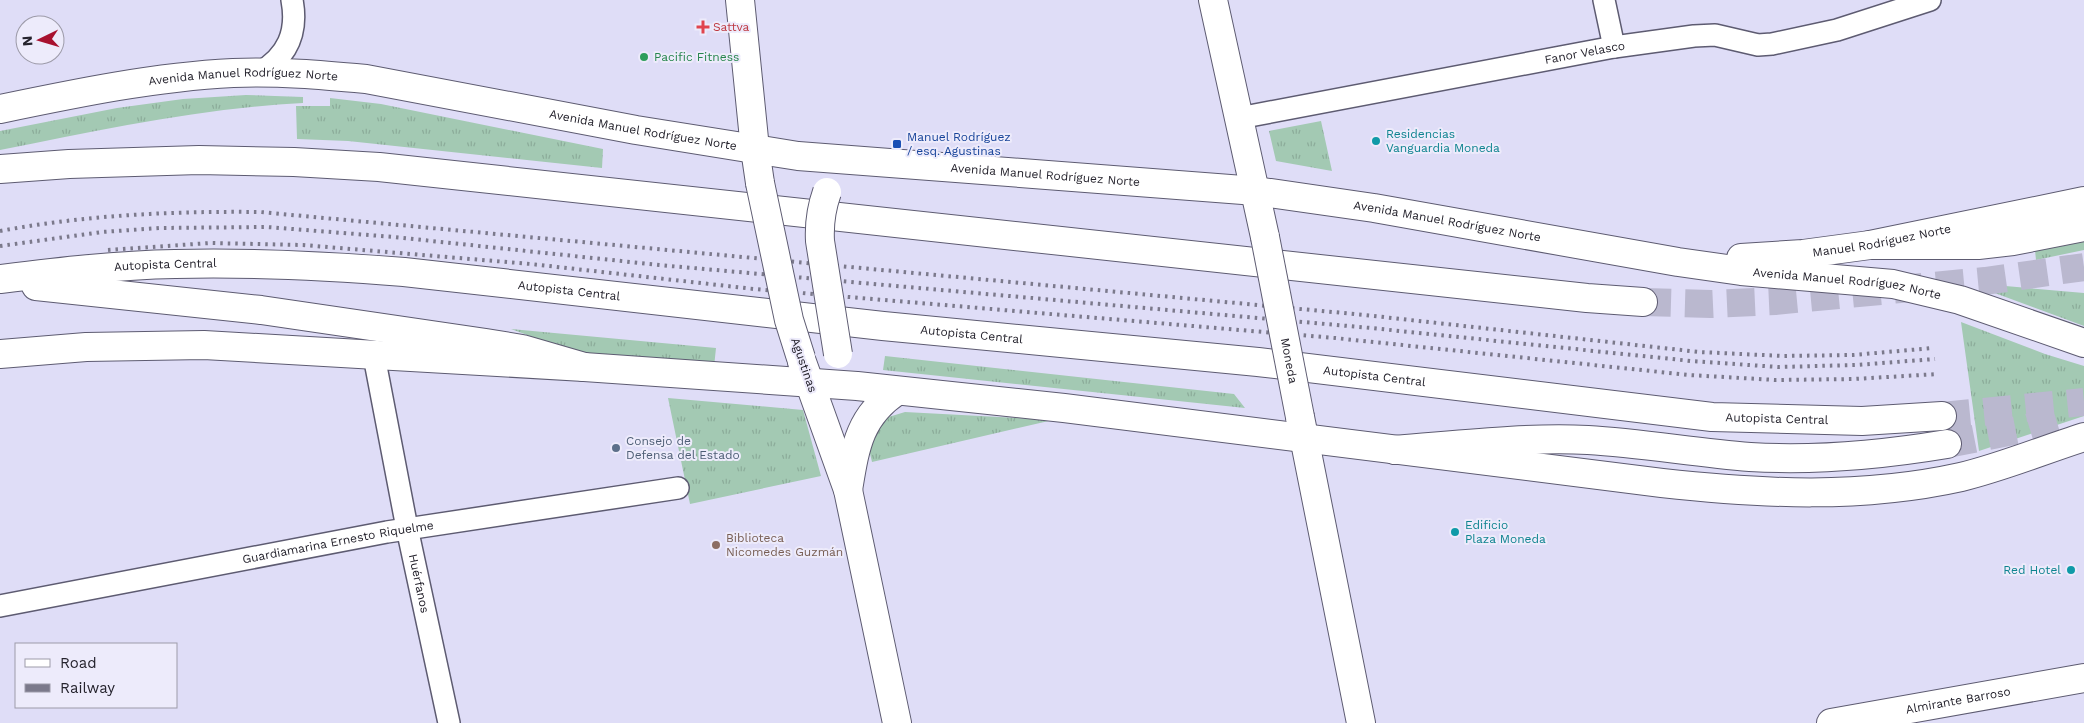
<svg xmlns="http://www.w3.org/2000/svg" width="2084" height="723" font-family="'Work Sans',sans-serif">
  <defs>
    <pattern id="grass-tufts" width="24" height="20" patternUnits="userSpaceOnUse" patternTransform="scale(1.25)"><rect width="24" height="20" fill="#a3c9b3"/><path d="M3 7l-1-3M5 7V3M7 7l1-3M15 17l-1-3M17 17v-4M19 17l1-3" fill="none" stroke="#8cac9a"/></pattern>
  </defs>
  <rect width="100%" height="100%" fill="#dfddf7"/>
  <!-- grass -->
  <path fill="url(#grass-tufts)" d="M246 95 303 97V103C201 108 100 130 0 150V131L117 108 183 99Z
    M330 98 381 104 603 149 602 168 348 141 297 139 296 106H330Z
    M1321 121 1332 171 1276 161 1269 131Z
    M2084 241V250L2036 260 2035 250Z
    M1994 285 2084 293V326L1992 292Z
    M1961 322 2045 354 2084 366V416L1979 451Z
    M511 329 716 348 714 367 587 357Z
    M885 356 1234 394 1245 408 883 370Z
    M668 398 803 410 821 476 690 504Z
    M905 412 1053 420 872 462 868 445 882 419Z"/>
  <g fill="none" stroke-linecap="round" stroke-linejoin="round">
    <!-- motorway-tunnel -->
    <path stroke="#bab8cf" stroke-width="28" stroke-dasharray="28 14" stroke-linecap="butt" d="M1643 302 1711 304 1775 301 1985 281 2084 267
      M1942 416 2084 402
      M1947 444 2024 429 2067 416"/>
    <!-- minor casing -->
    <g stroke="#5d5b71" stroke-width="24">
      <g id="minor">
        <path d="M1604 0 1614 47"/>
        <path d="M259 73C288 56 298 32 292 0"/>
        <path id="s1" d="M1239 118 1614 47 1694 36 1715 35 1758 45 1772 44 1837 30 1930 0"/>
        <path id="s2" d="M374 356 407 528 449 723"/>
        <path id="s3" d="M0 606 387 532 678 488"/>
      </g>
    </g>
    <!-- tertiary casing -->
    <g stroke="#5d5b71" stroke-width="30">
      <g id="tertiary">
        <path d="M1213 0 1265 237"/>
        <path d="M1300 417 1361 723"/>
        <path id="s4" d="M1831 723 2084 678"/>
      </g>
    </g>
    <!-- secondary casing -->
    <g stroke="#5d5b71" stroke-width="30">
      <path id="secondary" d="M740 0 755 149 760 183
        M802 362 848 490 897 723"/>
    </g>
    <!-- primary casing -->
    <g stroke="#5d5b71" stroke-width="30">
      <g id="primary">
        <path id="s5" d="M0 109C77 93 154 77 233 73 277 71 322 75 366 79L636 130 798 156 1256 191 1374 208 1678 262 1741 271 1893 284 1960 300 2084 343"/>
        <path id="s6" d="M1741 258 1803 254 1870 245 2084 201"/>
        <path d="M0 354 86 347 204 345 584 367 857 386 1064 408 1662 483C1762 494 1862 499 1961 477 2003 467 2043 450 2084 437"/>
        <path d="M848 490C855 448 859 416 897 391"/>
      </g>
    </g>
    <!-- motorway casing -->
    <g stroke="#5d5b71" stroke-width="30">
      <g id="motorway">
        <path d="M0 169 69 164 199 160 294 162 379 167 1587 298 1643 302"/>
        <path d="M1870 245H1978L2013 241 2084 227"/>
        <path id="s7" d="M0 279C58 272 116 265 175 264 251 262 328 266 404 272L883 326 1258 362 1712 417 1862 421 1942 416"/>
        <path d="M36 286 261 310 486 343 522 349 584 367"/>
        <path d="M1395 450C1459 445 1523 437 1588 440 1642 443 1696 453 1750 457 1816 461 1881 455 1947 444"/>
      </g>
    </g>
    <!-- minor -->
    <use href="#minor" stroke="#fff" stroke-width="21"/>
    <!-- tertiary -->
    <use href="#tertiary" stroke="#fff" stroke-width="28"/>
    <!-- secondary -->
    <use href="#secondary" stroke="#fff" stroke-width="28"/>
    <!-- primary -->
    <use href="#primary" stroke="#fff" stroke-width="28"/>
    <!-- motorway -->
    <use href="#motorway" stroke="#fff" stroke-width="28"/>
    <!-- rail -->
    <path stroke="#7b798b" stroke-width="4" stroke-dasharray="2.5 5" stroke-linecap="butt" d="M0 231C86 215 173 211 260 212L1365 315 1699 352 1783 356 1853 355 1933 348
      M0 246 102 232 160 228 267 227 394 237 659 265 1371 328 1691 361 1778 367 1856 365 1935 359
      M108 250 210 243 303 245 531 264 754 289 1335 338 1689 375 1776 380 1854 379 1938 374"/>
    <!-- tertiary-bridge casing -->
    <g stroke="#5d5b71" stroke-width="30" stroke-linecap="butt">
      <g id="tertiary-bridge">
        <path id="s8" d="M1265 237 1300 417"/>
      </g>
    </g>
    <!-- secondary-bridge casing -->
    <g stroke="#5d5b71" stroke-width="30" stroke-linecap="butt">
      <path id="secondary-bridge" d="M760 183 789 320 801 358"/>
    </g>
    <!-- primary-bridge casing -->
    <g stroke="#5d5b71" stroke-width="30" stroke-linecap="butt">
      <path id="primary-bridge" d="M827 192C821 209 819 223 820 241L838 354"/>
    </g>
    <!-- tertiary-bridge -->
    <use href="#tertiary-bridge" stroke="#fff" stroke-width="28"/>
    <!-- secondary-bridge -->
    <use href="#secondary-bridge" stroke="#fff" stroke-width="28"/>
    <!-- primary-bridge -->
    <use href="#primary-bridge" stroke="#fff" stroke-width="28"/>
  </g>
  <!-- markers -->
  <path fill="#e0444e" stroke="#edebfb" stroke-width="2" d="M700.5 19.5h5v5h5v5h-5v5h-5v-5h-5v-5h5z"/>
  <circle fill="#2e9e5b" stroke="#edebfb" stroke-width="2" cx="644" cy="57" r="5"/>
  <g fill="#0f9aa8" stroke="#edebfb" stroke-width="2">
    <circle cx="1376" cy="141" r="5"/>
    <circle cx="1455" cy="532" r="5"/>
    <circle cx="2071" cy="570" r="5"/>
  </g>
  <rect fill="#1a4fb4" stroke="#edebfb" stroke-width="2" x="892" y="139" width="10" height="10" rx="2.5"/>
  <circle fill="#5c6f8a" stroke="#edebfb" stroke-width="2" cx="616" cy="448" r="5"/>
  <circle fill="#8d6e63" stroke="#edebfb" stroke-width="2" cx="716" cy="545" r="5"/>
  <g text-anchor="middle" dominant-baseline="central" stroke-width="4" stroke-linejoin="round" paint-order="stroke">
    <!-- health labels -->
    <g font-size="12" fill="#be3a42" stroke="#edebfb" text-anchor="start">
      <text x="713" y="27">Sattva</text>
    </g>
    <!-- street labels -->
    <g font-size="12" fill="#25232d" stroke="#edebfb">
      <text stroke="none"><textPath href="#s1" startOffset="352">Fanor Velasco</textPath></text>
      <text stroke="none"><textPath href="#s5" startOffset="246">Avenida Manuel Rodríguez Norte</textPath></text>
      <text stroke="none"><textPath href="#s5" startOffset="651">Avenida Manuel Rodríguez Norte</textPath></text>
      <text stroke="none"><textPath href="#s5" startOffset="1056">Avenida Manuel Rodríguez Norte</textPath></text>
      <text stroke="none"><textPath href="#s5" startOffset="1461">Avenida Manuel Rodríguez Norte</textPath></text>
      <text stroke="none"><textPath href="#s6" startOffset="142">Manuel Rodríguez Norte</textPath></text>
      <text stroke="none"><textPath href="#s7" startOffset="166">Autopista Central</textPath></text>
      <text stroke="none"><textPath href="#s5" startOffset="1866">Avenida Manuel Rodríguez Norte</textPath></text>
      <text stroke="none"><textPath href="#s7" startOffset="571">Autopista Central</textPath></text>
      <text stroke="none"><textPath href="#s7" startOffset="976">Autopista Central</textPath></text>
      <text stroke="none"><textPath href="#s8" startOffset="126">Moneda</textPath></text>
      <text transform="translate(804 365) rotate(71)">Agustinas</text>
      <text stroke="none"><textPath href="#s7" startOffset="1381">Autopista Central</textPath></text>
      <text stroke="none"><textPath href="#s7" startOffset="1786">Autopista Central</textPath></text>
      <text stroke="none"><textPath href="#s3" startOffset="344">Guardiamarina Ernesto Riquelme</textPath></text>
      <text stroke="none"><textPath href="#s2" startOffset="232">Huérfanos</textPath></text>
      <text stroke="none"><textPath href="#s4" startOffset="129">Almirante Barroso</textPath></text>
    </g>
    <!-- leisure labels -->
    <g font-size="12" fill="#27864d" stroke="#edebfb" text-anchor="start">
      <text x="654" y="57">Pacific Fitness</text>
    </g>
    <!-- culture labels -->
    <g font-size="12" fill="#0d838f" stroke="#edebfb" text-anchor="start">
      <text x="1386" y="134">Residencias<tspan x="1386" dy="14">Vanguardia Moneda</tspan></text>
      <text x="1465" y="525">Edificio<tspan x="1465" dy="14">Plaza Moneda</tspan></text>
      <text x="2061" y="570" text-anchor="end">Red Hotel</text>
    </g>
    <!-- transit labels -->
    <g font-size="12" fill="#164399" stroke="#edebfb" text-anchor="start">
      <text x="907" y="137">Manuel Rodríguez<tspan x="907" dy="14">/ esq. Agustinas</tspan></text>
    </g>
    <!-- service labels -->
    <g font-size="12" fill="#4e5e75" stroke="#edebfb" text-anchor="start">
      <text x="626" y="441">Consejo de<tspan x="626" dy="14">Defensa del Estado</tspan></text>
    </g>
    <!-- education labels -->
    <g font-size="12" fill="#785e54" stroke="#edebfb" text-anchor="start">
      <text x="726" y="538">Biblioteca<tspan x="726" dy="14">Nicomedes Guzmán</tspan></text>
    </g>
  </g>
  <!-- legend -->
  <rect x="15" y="643" width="162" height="65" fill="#edebfb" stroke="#9d9ba9"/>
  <rect x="25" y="659" width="25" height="8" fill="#ffffff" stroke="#9d9ba9"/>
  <text x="60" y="668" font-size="15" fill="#25232d">Road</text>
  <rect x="25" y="684" width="25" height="8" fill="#7b798b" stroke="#9d9ba9"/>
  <text x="60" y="693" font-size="15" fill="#25232d">Railway</text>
  <!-- north arrow -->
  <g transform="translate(40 40) rotate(265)"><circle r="24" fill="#edebfb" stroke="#9d9ba9"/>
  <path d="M0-4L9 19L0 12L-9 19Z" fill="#a8112f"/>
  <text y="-8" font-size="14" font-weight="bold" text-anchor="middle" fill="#25232d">N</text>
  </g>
</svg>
